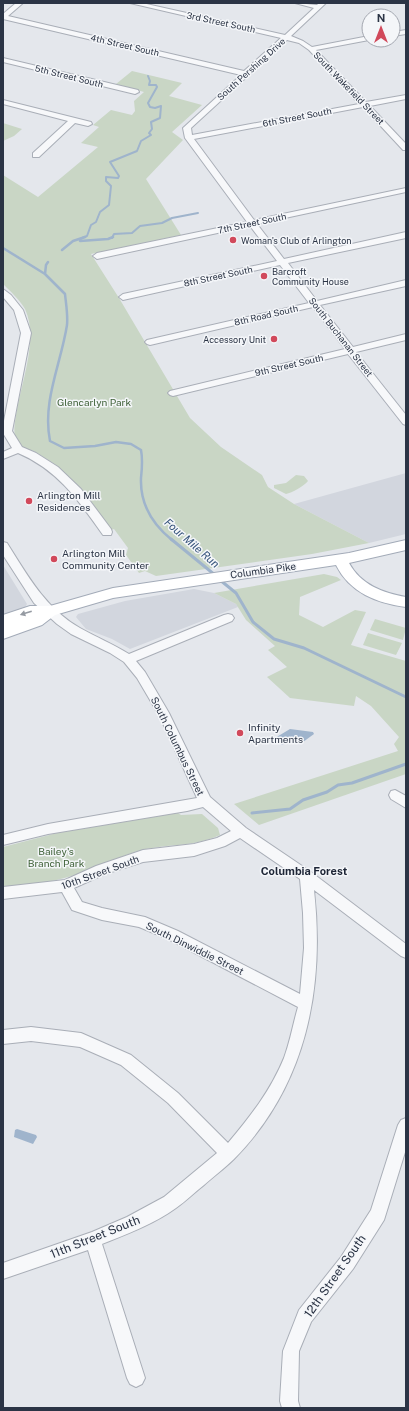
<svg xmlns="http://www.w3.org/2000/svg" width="409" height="1411" font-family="'Public Sans',sans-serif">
  <rect width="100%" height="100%" fill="#e4e7ec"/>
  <!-- built -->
  <path fill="#d2d6de" d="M406 473V534L369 543 294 504Z
    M3 565 27 604 25 608 3 616Z
    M194 589 214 593 236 604 238 607 130 649 112 639 86 629 76 617 78 614 125 601Z"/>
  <!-- green -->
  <path fill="#c9d6c5" d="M132 71 182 83 169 96 202 105 172 132 183 140 146 179 181 235 91 254 119 298 190 418 221 447 262 475 268 487 294 504 369 543 312 554 156 576 145 571 139 573 126 555 128 548 114 529 111 530 86 494 56 465 34 451 18 447C13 436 14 427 16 415 21 383 39 339 25 309 20 300 11 292 3 284V175L38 197 98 147 81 143 99 127 93 125 111 110 132 115 135 111 134 101 144 92 116 84Z
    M3 123 22 129 14 136 3 141Z
    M296 475 304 476 308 481C304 486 292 493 286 494L274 488V485L286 483Z
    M324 574 337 577 341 580 300 597 299 615 323 627 355 610 366 612 351 645 406 661V774L259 825 234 804 398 751 394 744 399 737 371 706 356 696 354 706 290 698 267 677 287 667 268 650 275 646 246 620 236 604 214 593Z
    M375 619 406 628 403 640 370 630Z
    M368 633 402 643 396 655 363 645Z
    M178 813 181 815 202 814 218 828 220 835C191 848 170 843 142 850 122 855 104 865 84 872 58 881 31 886 3 886V847L57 833Z"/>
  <!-- water -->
  <path fill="#9fb4cc" d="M290 729 313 732 314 734 303 742 290 740 282 745 275 738Z
    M17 1129 36 1135 37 1137 33 1144 14 1137 15 1130Z"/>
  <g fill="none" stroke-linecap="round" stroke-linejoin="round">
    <!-- stream-far2 -->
    <path stroke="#9fb4cc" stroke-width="2" d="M82 238 87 236 91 225 96 222 100 212 109 205 111 186 106 181V177L118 178 119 176 110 162 137 151 141 141 151 135 149 133 152 129 151 122 160 118 161 106 155 108 150 107 148 103 157 87 156 85H149L150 81 148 76
      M112 238 114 234 132 233 140 226 162 223 172 218 198 213"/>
    <!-- stream-far1 -->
    <path stroke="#9fb4cc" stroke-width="2.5" d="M80 241 108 239 113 237
      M3 248 45 274 65 294C66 304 68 315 67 325 61 364 42 401 50 441L64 448 95 446 116 442 131 444 141 450C143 460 142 468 141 478 140 504 152 524 172 540
      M62 250 73 241 85 237
      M45 274 46 265 48 262"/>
    <!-- stream -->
    <path stroke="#9fb4cc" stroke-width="3" d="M171 539 215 575
      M220 580 236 593 253 622 274 639 304 648 406 697
      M252 813 290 809 303 800 327 792 338 785 352 783 406 764"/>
    <!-- minor casing -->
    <g stroke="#a9aeb7" stroke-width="2">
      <path id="minor" d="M16 3H23L8 16 244 71 281 38 130 3H142L285 35 314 8 295 3 317 5 319 3H326L291 36 303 41 312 47 369 36V40L316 50 366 102 406 95V99L370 106 406 144V150H403L363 107 194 139 254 220 406 188V192L257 224 284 259 406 232V238L288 263 317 301 406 280V286L320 305 353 347 406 334V340L356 352 406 415V425L403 424 348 354 173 396 170 395 168 393 170 391 345 349 313 307 150 345 147 344 145 342 147 340 309 303 280 265 123 300 119 297 123 294 277 261 250 226 97 259 93 256 97 253 247 222 185 138 183 128 241 75 3 19V14ZM287 40 299 43 309 50 359 104 192 135 191 128Z
        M406 30V34L393 36V32Z
        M3 58 138 90 139 92 135 94 3 62Z
        M3 100 91 122 92 124 88 126 75 123 39 157H33V153L68 121 3 104Z
        M3 289 11 295 23 310 31 333 12 431 22 447 36 453 58 467 81 489 111 529 112 532 111 535H103C79 501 58 470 18 453L3 459V452L12 448 3 433V426L21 333 14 310 3 297Z
        M3 542 7 543C27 575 46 609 80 628 96 637 113 644 129 654L224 615 228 614 232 615 234 618 232 621 136 661 145 672 169 713 210 797 246 828 311 872 406 944V958L401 956 314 890C325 989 306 1086 234 1159 225 1168 214 1176 204 1185 195 1192 186 1201 176 1208 154 1224 127 1234 102 1244L145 1378 142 1384 136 1387 130 1384 127 1378 88 1250 3 1279V1263L92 1232 127 1217 164 1197 217 1153 168 1103 121 1065 80 1047 31 1041 3 1044V1030L31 1027 81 1033 131 1055 178 1093 228 1143C250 1117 271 1090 284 1058 290 1042 293 1024 298 1007L168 939 139 927 102 920 72 910 62 892 3 899V887L65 880 96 866 143 850 194 844 217 838 231 831 203 807 187 811 48 834 3 845V835L48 824 197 798 160 717 137 678 124 662 110 653 71 634 57 624 34 603 3 555ZM240 838 300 879 303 913 304 948 300 994 178 931 145 917 102 908 82 902 74 888 105 874 143 862 194 856 225 846Z
        M395 790 406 796V808L391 799 389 795 391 791Z
        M406 1118V1149L384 1220 353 1269 311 1322 299 1351 298 1401 300 1408H282L280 1401 283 1351 299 1310 341 1257 371 1210 398 1125 401 1120Z"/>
    </g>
    <!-- major casing -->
    <g stroke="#a3abb8" stroke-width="2">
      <path id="major" d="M406 540V550L349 563C361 585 383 593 406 597V607C377 603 350 593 336 565L113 598 55 615 42 625 3 639V627L32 616 3 627V615L30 606H50L113 588 349 553Z"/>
    </g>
    <!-- minor -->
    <use href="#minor" fill="#f7f8fa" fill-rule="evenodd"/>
    <!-- major -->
    <use href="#major" fill="#fff" fill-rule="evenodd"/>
  </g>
  <!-- one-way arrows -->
  <defs><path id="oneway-solid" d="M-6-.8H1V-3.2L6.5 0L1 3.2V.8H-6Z"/></defs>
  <use fill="#959aa2" href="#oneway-solid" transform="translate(26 613) rotate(163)"/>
  <!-- markers -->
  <g fill="#d1495b" stroke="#f4f6f9" stroke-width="1.5">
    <circle cx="233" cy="240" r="4"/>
    <circle cx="264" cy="276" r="4"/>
    <circle cx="274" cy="339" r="4"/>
    <circle cx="29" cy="501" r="4"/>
    <circle cx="54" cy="559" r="4"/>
    <circle cx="240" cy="733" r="4"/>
  </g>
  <g text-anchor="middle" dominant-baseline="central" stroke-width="3" stroke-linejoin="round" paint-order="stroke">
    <!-- far-street labels -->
    <g font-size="9" fill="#2b3445" stroke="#f4f6f9">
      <text transform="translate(221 22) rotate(12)">3rd Street South</text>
      <text transform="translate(125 45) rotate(13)">4th Street South</text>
      <text transform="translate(251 69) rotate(-42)">South Pershing Drive</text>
      <text transform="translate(69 76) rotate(14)">5th Street South</text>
      <text transform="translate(349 88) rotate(46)">South Wakefield Street</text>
      <text transform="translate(297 117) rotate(-11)">6th Street South</text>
      <text transform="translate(252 223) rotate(-12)">7th Street South</text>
      <text transform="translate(218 276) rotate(-12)">8th Street South</text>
      <text transform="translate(266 315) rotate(-13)">8th Road South</text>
      <text transform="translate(341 337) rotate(52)">South Buchanan Street</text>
      <text transform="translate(289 365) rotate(-13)">9th Street South</text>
    </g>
    <!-- far-poi labels -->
    <g font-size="9" fill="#2b3445" stroke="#f4f6f9" text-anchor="start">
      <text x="241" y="240">Woman's Club of Arlington</text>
      <text x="272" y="271">Barcroft<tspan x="272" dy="10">Community House</tspan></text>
      <text x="266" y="339" text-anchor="end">Accessory Unit</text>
    </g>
    <!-- park labels -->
    <g font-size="10" fill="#3f6138" stroke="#f4f6f9">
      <text x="94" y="402">Glencarlyn Park</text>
      <text x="56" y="851">Bailey's<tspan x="56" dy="12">Branch Park</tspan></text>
    </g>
    <!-- poi labels -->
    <g font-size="10" fill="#2b3445" stroke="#f4f6f9" text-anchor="start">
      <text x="37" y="495">Arlington Mill<tspan x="37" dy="12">Residences</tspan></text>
      <text x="62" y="553">Arlington Mill<tspan x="62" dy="12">Community Center</tspan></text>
      <text x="248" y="727">Infinity<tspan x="248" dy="12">Apartments</tspan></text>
    </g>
    <!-- street labels -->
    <g font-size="10" fill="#2b3445" stroke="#f4f6f9">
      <text transform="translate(263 570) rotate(-8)">Columbia Pike</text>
      <text transform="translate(178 746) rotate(64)">South Columbus Street</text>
      <text transform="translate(100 872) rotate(-20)">10th Street South</text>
      <text transform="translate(195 948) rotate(26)">South Dinwiddie Street</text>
    </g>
    <!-- water labels -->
    <g font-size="11" font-style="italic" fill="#34527a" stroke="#f4f6f9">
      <text transform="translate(192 543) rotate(41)">Four Mile Run</text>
    </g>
    <!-- neighbourhood labels -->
    <g font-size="11" font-weight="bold" fill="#1d2536" stroke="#f4f6f9">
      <text x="304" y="871">Columbia Forest</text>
    </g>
    <!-- near-street labels -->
    <g font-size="12" fill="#2b3445" stroke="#f4f6f9">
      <text transform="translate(95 1237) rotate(-22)">11th Street South</text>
      <text transform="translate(335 1276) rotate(-55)">12th Street South</text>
    </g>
  </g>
  <!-- border -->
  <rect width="409" height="1411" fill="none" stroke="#2b3445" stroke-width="8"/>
  <!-- north arrow -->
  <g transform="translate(381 28)"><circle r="19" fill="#f4f6f9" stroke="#a4a8b1"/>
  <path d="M0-3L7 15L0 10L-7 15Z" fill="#d1495b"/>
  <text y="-6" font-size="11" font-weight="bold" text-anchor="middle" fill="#2b3445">N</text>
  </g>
</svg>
